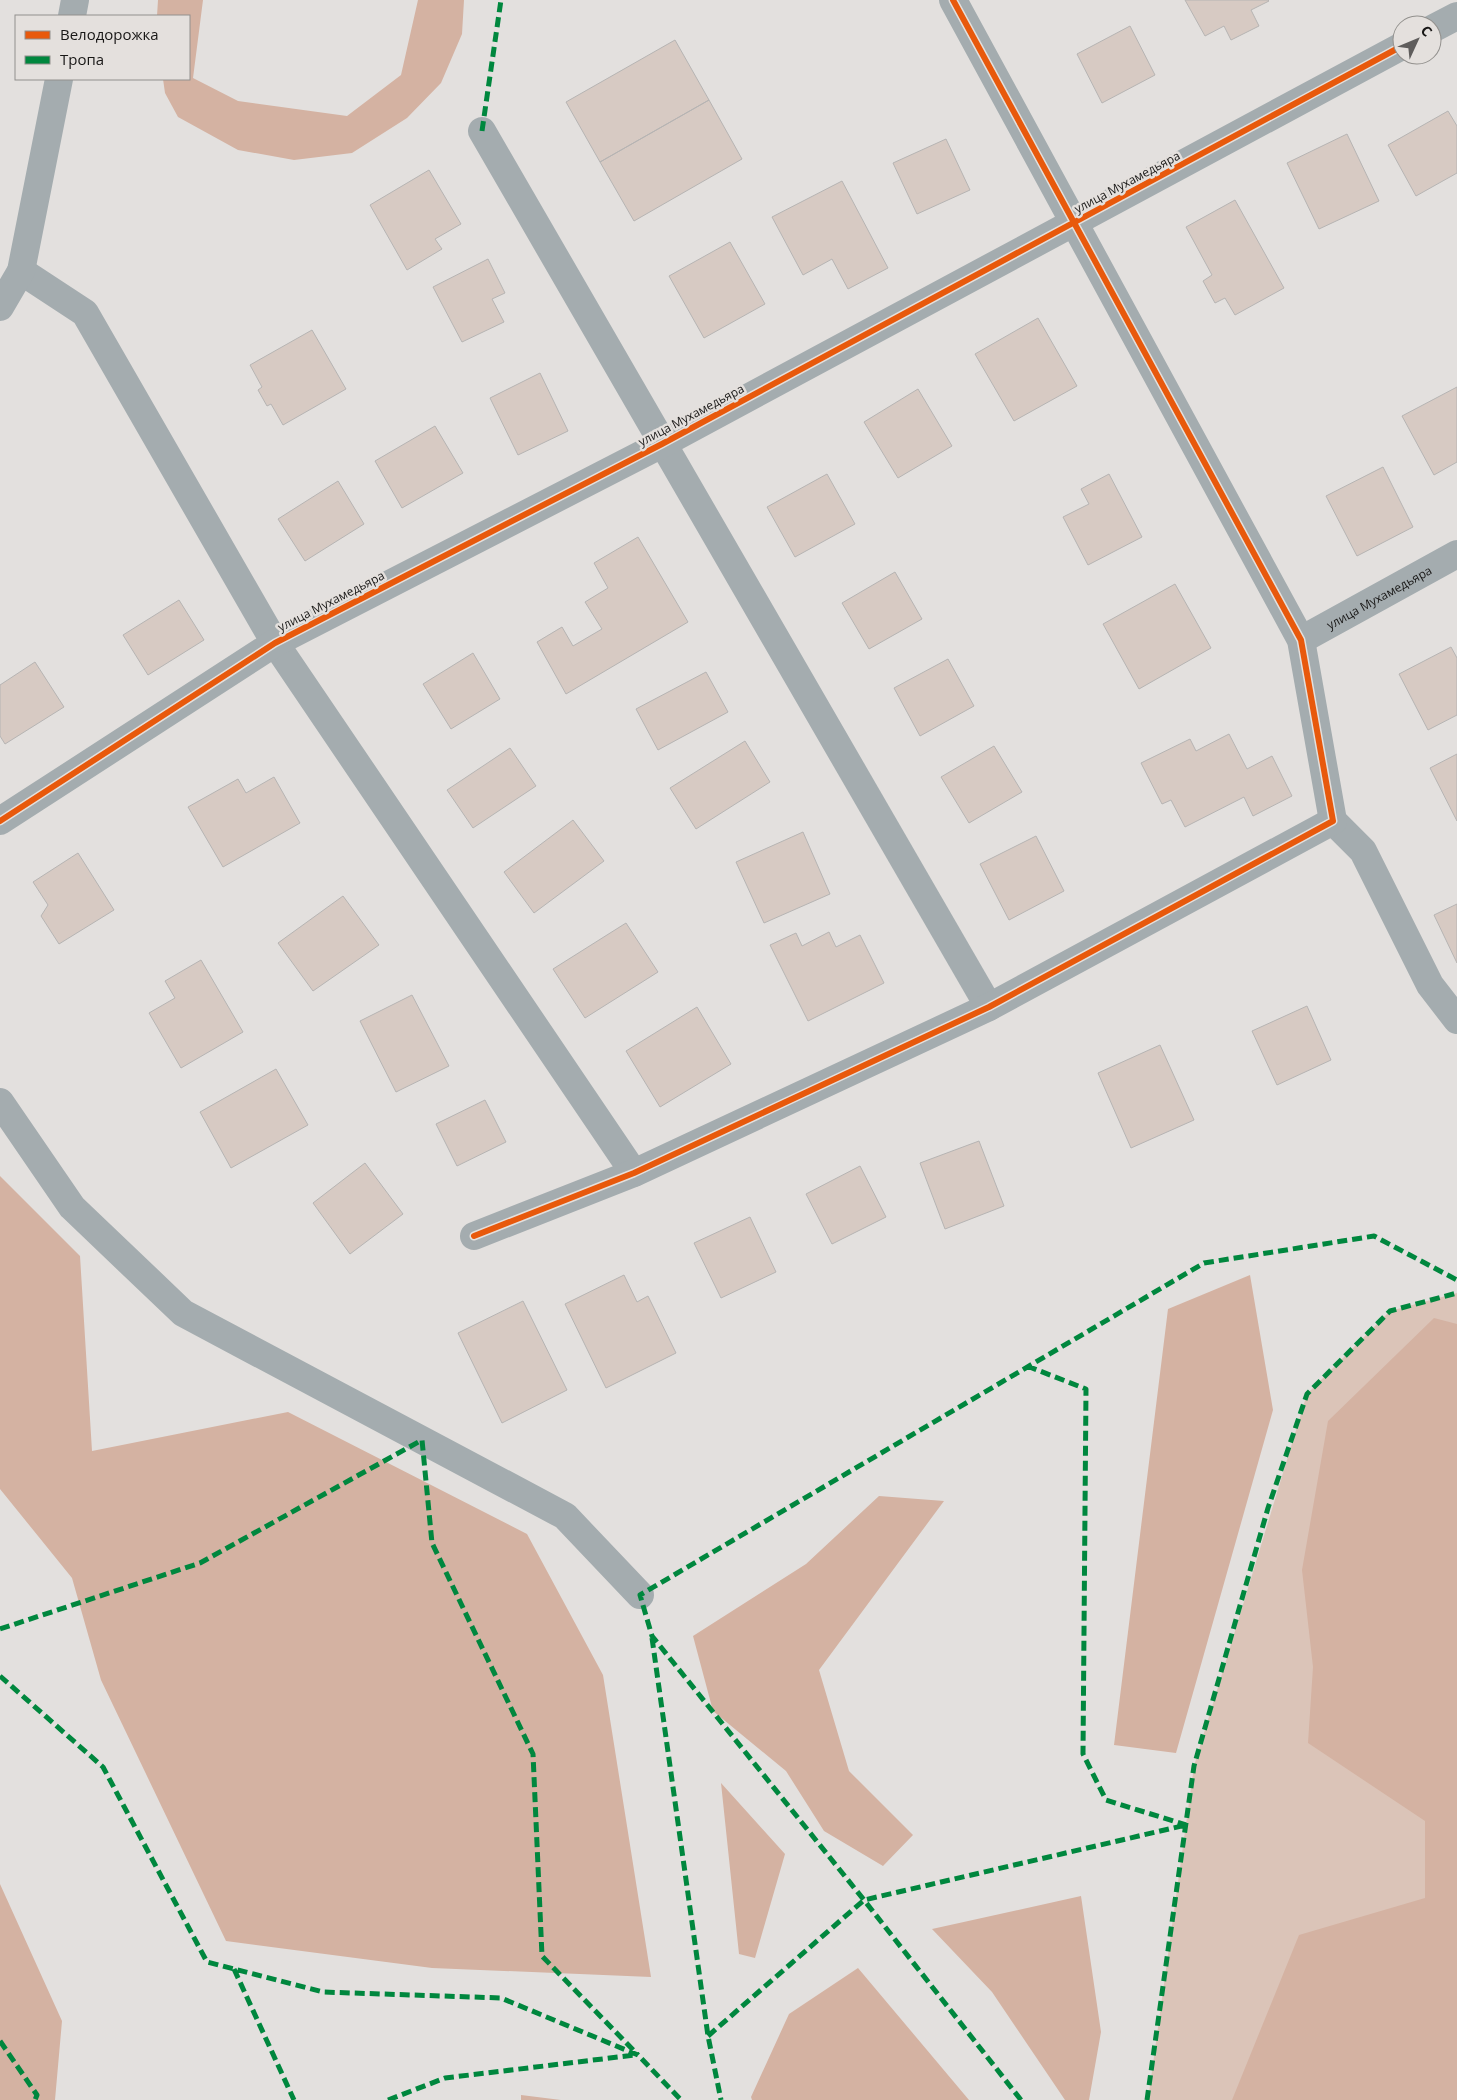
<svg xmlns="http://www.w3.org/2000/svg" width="1457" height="2100" font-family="'Open Sans',sans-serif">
  <rect width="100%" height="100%" fill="#e3e0de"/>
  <!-- green -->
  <path fill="#dbc4b8" d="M1457 1293V2100H1148L1194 1766 1307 1394 1390 1311Z"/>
  <!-- forest -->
  <path fill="#d4b2a2" d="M158 0H203L193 78 238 101 347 116 401 75 418 0H464L462 34 441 83 407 118 352 153 294 160 238 150 178 117 165 93 163 79H189V16H157Z
    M0 1176 80 1256 92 1451 288 1412 527 1534 603 1675 651 1977 432 1968 226 1941 101 1680 72 1578 0 1489Z
    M1250 1275 1273 1410 1176 1753 1114 1745 1168 1309Z
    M1434 1318 1457 1324V2100H1232L1299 1935 1425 1898V1821L1308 1743 1313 1667 1302 1570 1328 1421Z
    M879 1496 944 1501 819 1670 849 1771 913 1835 883 1866 824 1831 786 1771 713 1711 693 1636 806 1564Z
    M721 1783 785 1854 755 1958 739 1954Z
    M0 1884 62 2021 55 2100H0Z
    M1081 1896 1101 2032 1089 2100H1065L992 1992 932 1929Z
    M858 1968 969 2100H752L751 2097 789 2014Z
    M521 2095 561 2100H521Z"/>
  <!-- building -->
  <path fill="#d7cac3" stroke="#b6b4b3" d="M1185 0H1268L1269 1 1251 10 1259 26 1231 40 1224 26 1205 36Z
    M1130 26 1155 75 1102 103 1077 54Z
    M675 40 709 100 600 162 566 102Z
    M709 100 742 159 634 221 600 162Z
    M1448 111 1457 126V173L1416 196 1388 145Z
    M1347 134 1379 201 1319 229 1287 163Z
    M946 139 970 190 917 214 893 163Z
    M429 170 461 224 435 239 442 249 407 270 370 205Z
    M842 181 888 268 848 289 832 259 803 275 772 217Z
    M1235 200 1284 288 1235 315 1225 298 1215 303 1203 281 1212 275 1186 227Z
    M730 242 765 304 704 338 669 276Z
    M488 259 505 293 492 299 504 322 462 342 433 287Z
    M1038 318 1077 386 1014 421 975 354Z
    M312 330 346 389 283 425 271 404 267 406 258 390 262 387 250 365Z
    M540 373 568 431 518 455 490 398Z
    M1457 387V462L1434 475 1402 416Z
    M918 389 952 446 898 478 864 422Z
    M435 426 463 473 402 508 375 461Z
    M1383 467 1413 527 1357 556 1326 496Z
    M827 474 855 524 795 557 767 507Z
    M1109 474 1142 537 1088 565 1063 517 1089 504 1081 489Z
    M338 481 364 524 305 561 278 519Z
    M638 537 688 622 566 694 537 642 562 627 573 646 602 629 585 602 608 588 594 563Z
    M895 572 922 619 869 649 842 603Z
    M1175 584 1211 648 1139 689 1103 624Z
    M179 600 204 640 148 675 123 635Z
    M1451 647 1457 658V715L1428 730 1399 674Z
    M473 653 500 699 451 729 423 684Z
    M948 659 974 706 920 736 894 688Z
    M35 662 64 707 5 744 0 736V685Z
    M706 672 728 712 658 750 636 709Z
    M1229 734 1247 769 1272 756 1292 796 1253 816 1244 797 1185 827 1171 800 1162 804 1141 763 1190 739 1196 751Z
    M745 741 770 782 696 829 670 788Z
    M994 746 1022 792 969 823 941 777Z
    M510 748 536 786 473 828 447 790Z
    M1457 754V821L1430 768Z
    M274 777 300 823 223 867 188 807 238 779 246 793Z
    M573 820 604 861 534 913 504 872Z
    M803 832 830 894 764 923 736 862Z
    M1036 836 1064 891 1009 920 980 864Z
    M78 853 114 910 59 944 41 916 48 905 33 882Z
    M343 896 379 945 313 991 278 943Z
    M1457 904V963L1434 915Z
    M626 923 658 972 585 1018 553 969Z
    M829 932 836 947 860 935 884 983 808 1021 770 945 796 933 802 946Z
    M201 960 243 1032 181 1068 149 1013 175 998 165 981Z
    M412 995 449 1066 396 1092 360 1021Z
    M1307 1006 1331 1060 1277 1085 1252 1031Z
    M697 1007 731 1064 660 1107 626 1051Z
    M1160 1045 1194 1120 1131 1148 1098 1073Z
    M276 1069 308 1125 231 1168 200 1112Z
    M485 1100 506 1142 457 1166 436 1124Z
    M979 1141 1004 1206 945 1229 920 1163Z
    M365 1163 403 1214 350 1254 313 1203Z
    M860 1166 886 1217 832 1244 806 1194Z
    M750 1217 776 1272 721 1298 694 1243Z
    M624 1275 637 1302 648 1296 676 1353 606 1388 565 1304Z
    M523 1301 567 1390 502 1423 458 1333Z"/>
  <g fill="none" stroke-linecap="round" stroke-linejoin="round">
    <!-- minor -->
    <g stroke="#a4acaf" stroke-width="28">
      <path d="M953 0 1301 640 1333 821 1363 851 1430 985 1457 1020"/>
      <path d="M72 16 75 0"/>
      <path d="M1432 29 1457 16"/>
      <path d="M482 131 989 1007"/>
      <path d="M21 271 85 313 275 643 634 1173"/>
      <path d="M0 307 21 271 59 79"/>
      <path id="s1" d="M1301 640 1457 554"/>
      <path d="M0 821 275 643 662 444 1402 46"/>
      <path d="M0 1102 72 1207 183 1313 565 1516 640 1595"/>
      <path d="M474 1236 634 1173 989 1007 1333 821"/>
    </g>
    <!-- quiet -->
    <path stroke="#00873e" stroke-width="5" stroke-dasharray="10 5" stroke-linecap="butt" d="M482 131 501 0
      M1027 1366 1086 1389 1083 1754 1106 1800 1186 1825
      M0 1629 200 1563 422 1440 432 1543 533 1754 542 1956 638 2055
      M652 1638 708 2036 721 2100
      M0 1676 103 1767 207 1962 323 1992 501 1998 638 2055 681 2100
      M234 1969 294 2100
      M708 2036 864 1900 1186 1825
      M0 2041 37 2095 35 2100
      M388 2100 445 2078 635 2055
      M1021 2100 864 1900 652 1636 640 1595 1204 1263 1374 1236 1457 1280
      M1147 2100 1194 1766 1268 1508 1307 1394 1390 1311 1457 1293"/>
    <!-- cycleway casing -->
    <g stroke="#e4e0dd" stroke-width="9">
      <path id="cycleway" d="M0 821 275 643 662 444 1402 46
        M474 1236 634 1173 989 1007 1333 821 1301 640 953 0"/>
    </g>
    <!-- cycleway -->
    <use href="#cycleway" stroke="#e8590c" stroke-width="6"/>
  </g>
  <g text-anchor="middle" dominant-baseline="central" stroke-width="5" stroke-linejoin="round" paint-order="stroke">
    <!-- street labels -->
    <g font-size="12" fill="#181716" stroke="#e4e0dd">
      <text transform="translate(1127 182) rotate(-28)">улица Мухамедьяра</text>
      <text transform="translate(691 415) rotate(-28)">улица Мухамедьяра</text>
      <text stroke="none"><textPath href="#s1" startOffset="89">улица Мухамедьяра</textPath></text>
      <text transform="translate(331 601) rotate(-27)">улица Мухамедьяра</text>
    </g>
  </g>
  <!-- legend -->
  <rect x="15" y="15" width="175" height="65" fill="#e4e0dd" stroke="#92908d"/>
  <rect x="25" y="31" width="25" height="8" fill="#e8590c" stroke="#92908d"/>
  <text x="60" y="40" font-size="15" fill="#181716">Велодорожка</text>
  <rect x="25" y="56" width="25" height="8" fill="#00873e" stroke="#92908d"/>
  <text x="60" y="65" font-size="15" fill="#181716">Тропа</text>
  <!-- north arrow -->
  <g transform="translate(1417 40) rotate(46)"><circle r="24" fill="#e4e0dd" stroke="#92908d"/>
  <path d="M0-4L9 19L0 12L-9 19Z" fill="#5f5d5c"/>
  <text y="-8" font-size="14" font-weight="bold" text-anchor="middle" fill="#181716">С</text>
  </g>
</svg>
